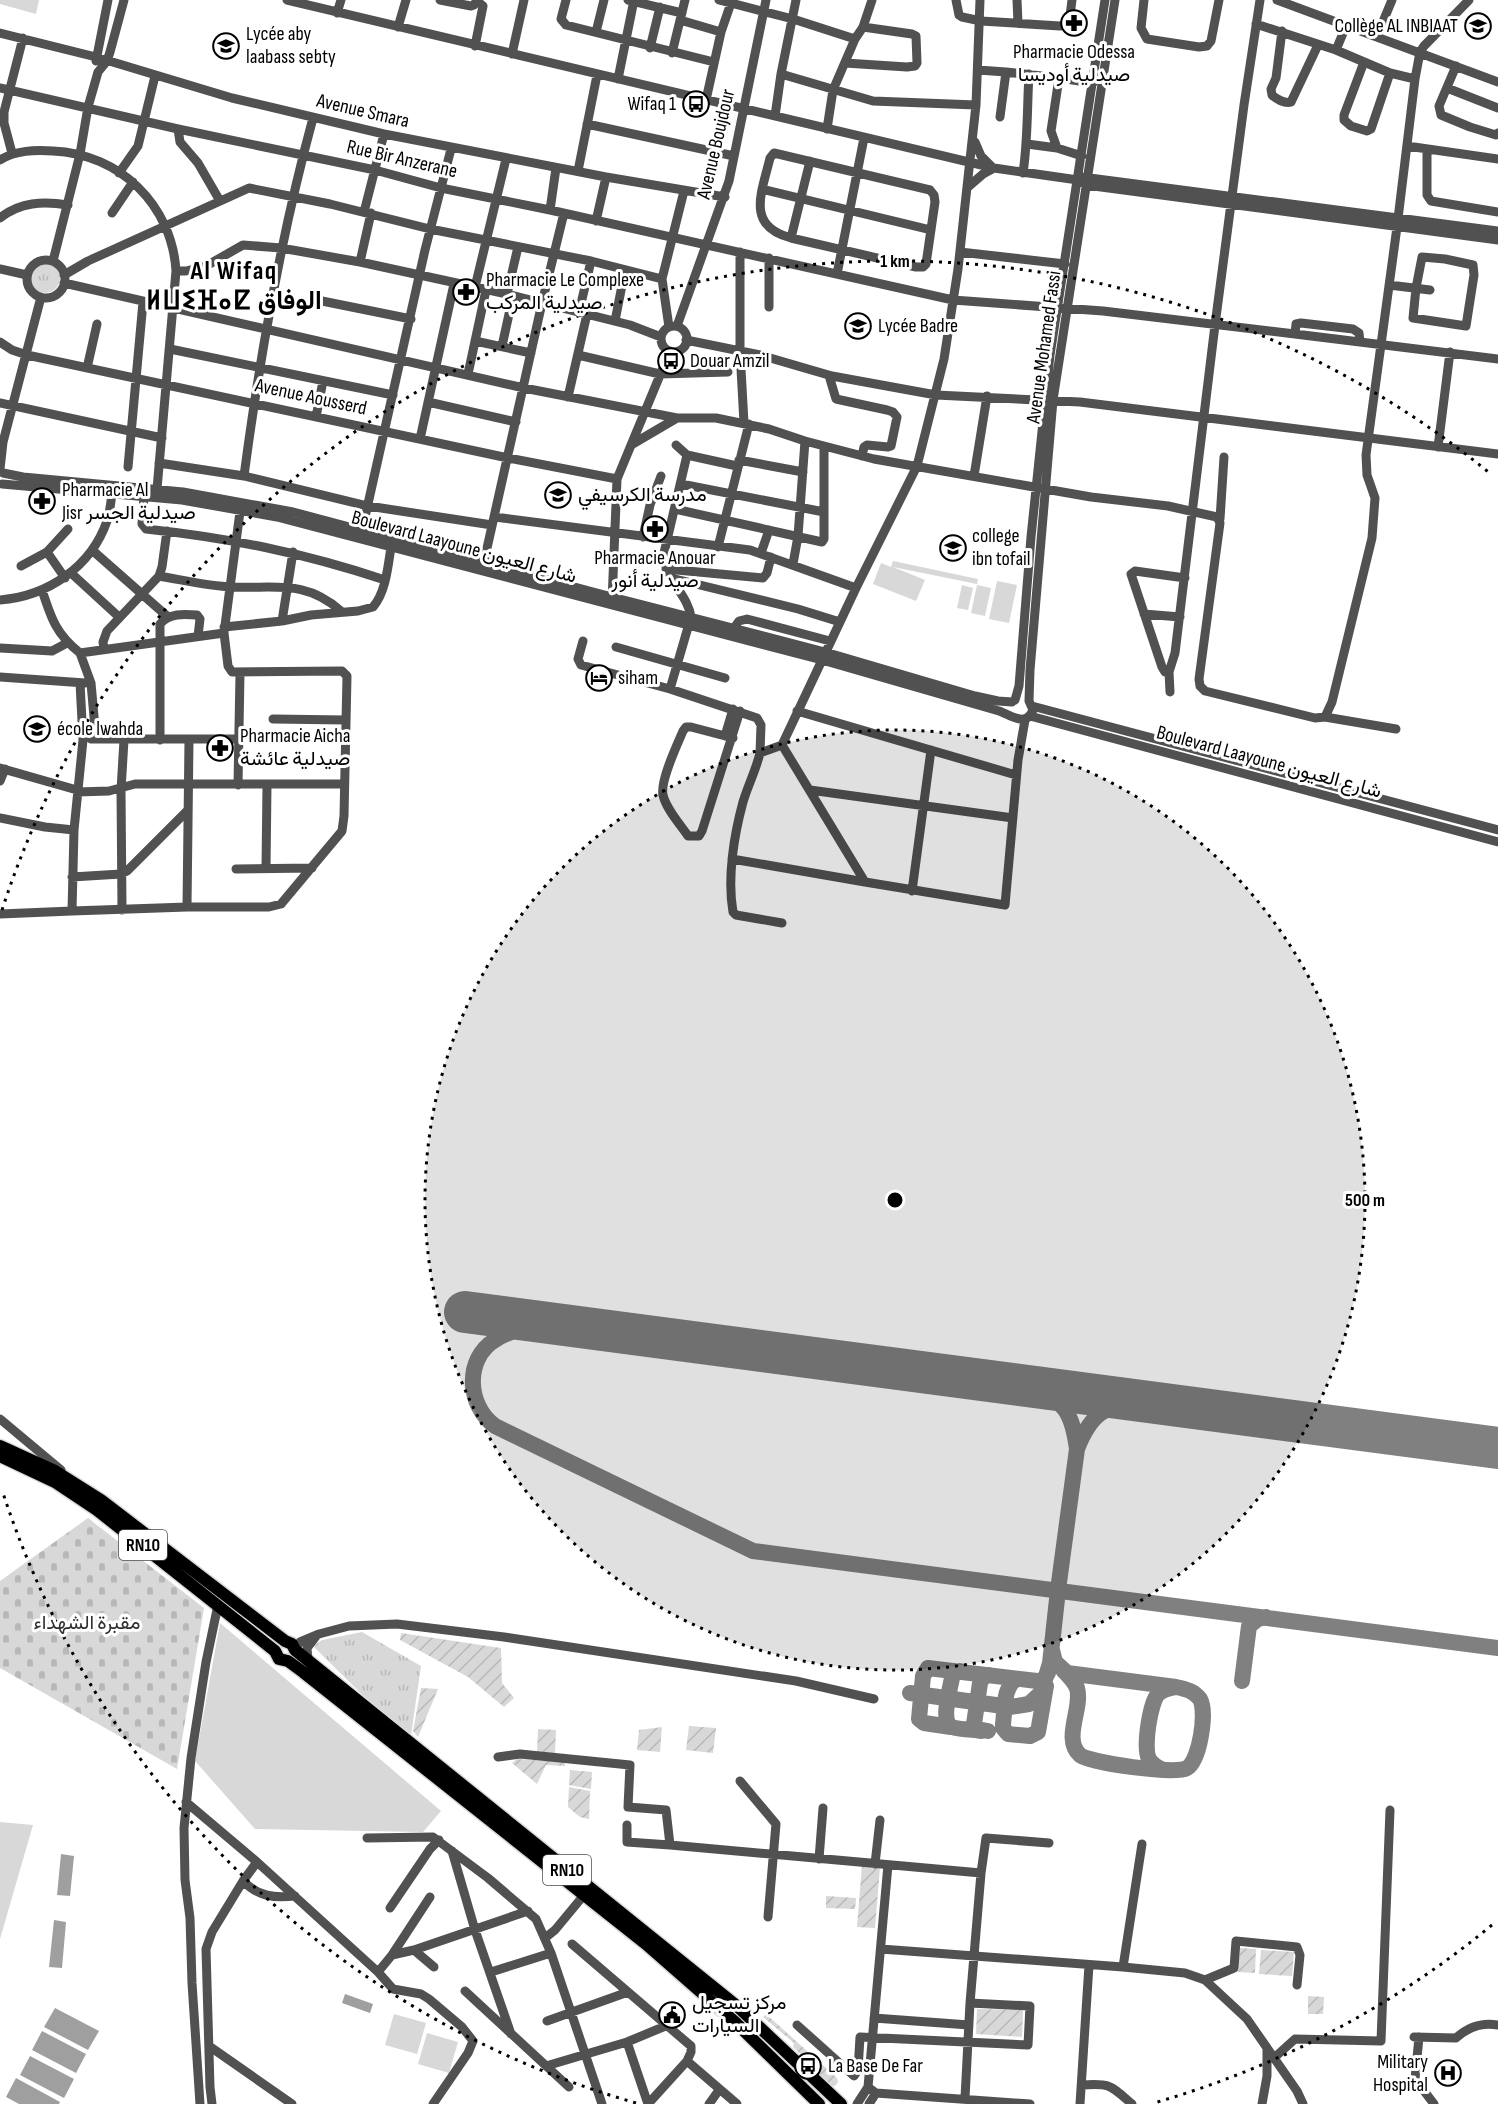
<svg xmlns="http://www.w3.org/2000/svg" width="1498" height="2104" font-family="'Sofia Sans Condensed',Vazirmatn,'Noto Sans Tifinagh',sans-serif">
  <defs>
    <pattern id="grass-tufts" width="24" height="20" patternUnits="userSpaceOnUse" patternTransform="scale(1.5)"><rect width="24" height="20" fill="#d8d8d8"/><path d="M3 7l-1-3M5 7V3M7 7l1-3M15 17l-1-3M17 17v-4M19 17l1-3" fill="none" stroke="#b8b8b8"/></pattern>
    <pattern id="cemetery-stones" width="16" height="16" patternUnits="userSpaceOnUse" patternTransform="scale(1.5)"><rect width="16" height="16" fill="#d8d8d8"/><path d="M2 7V4a2 2 0 0 1 4 0v3zM10 15v-3a2 2 0 0 1 4 0v3z" fill="#b8b8b8"/></pattern>
    <pattern id="garden-furrows" width="10" height="10" patternUnits="userSpaceOnUse" patternTransform="scale(1.5)"><rect width="10" height="10" fill="#d8d8d8"/><path d="M-1 1l2-2M0 10L10 0M9 11l2-2" fill="none" stroke="#b8b8b8"/></pattern>
  </defs>
  <rect width="100%" height="100%" fill="#fff"/>
  <!-- grass -->
  <path fill="url(#grass-tufts)" d="M30 278a15 15 0 1 1 30 0a15 15 0 1 1-30 0Z
    M362 1632 421 1666 410 1742 313 1646 322 1640Z"/>
  <!-- cemetery -->
  <path fill="url(#cemetery-stones)" d="M88 1518 204 1608 177 1769 0 1668V1581Z"/>
  <!-- garden -->
  <path fill="url(#garden-furrows)" d="M401 1633 501 1648 502 1683 514 1698 504 1707 468 1677 400 1640Z
    M421 1688 438 1689 418 1737 413 1731Z
    M689 1726 716 1728 713 1753 686 1750Z
    M662 1727 660 1752 637 1750 639 1730Z
    M538 1729 556 1730 555 1753H537Z
    M517 1759 565 1762V1766L546 1765 537 1784 512 1763Z
    M570 1770 592 1772 591 1789 569 1785Z
    M569 1787 590 1791 589 1819 580 1817 568 1807Z
    M862 1865 880 1867 875 1928 857 1927Z
    M826 1896 856 1898 855 1909 826 1908Z
    M1240 1948 1256 1949 1255 1973 1238 1972Z
    M1261 1950 1294 1952 1292 1976 1259 1974Z
    M1308 1996 1324 1997 1323 2014H1308Z
    M977 2009 1023 2010 1022 2037 976 2034Z
    M766 2014 837 2078 838 2082 835 2086 826 2085 819 2073 793 2047 794 2043 763 2017Z"/>
  <!-- pitch -->
  <path fill="#d8d8d8" d="M0 0H39L36 14 0 4Z
    M893 561 978 579 977 584 893 567 925 580 916 601 873 584 881 563 891 567Z
    M997 581 1017 585 1009 623 989 619Z
    M962 585 973 588 968 610 957 608Z
    M977 585 991 588 985 616 971 613Z
    M220 1623 441 1811 423 1832 255 1829 195 1761Z
    M0 1822 33 1825 0 1939Z
    M394 2014 426 2023 417 2054 385 2045Z
    M427 2033 458 2042 449 2073 418 2064Z"/>
  <!-- water -->
  <path fill="#9f9f9f" d="M61 1854 74 1856 70 1896 57 1895Z
    M54 1920 66 1922 62 1968 49 1967Z
    M345 1994 373 2004 370 2013 342 2003Z
    M55 2008 99 2031 88 2050 44 2027Z
    M42 2031 86 2054 76 2073 32 2050Z
    M30 2056 74 2079 64 2098 20 2075Z
    M16 2078 60 2102 59 2104H19L6 2097Z"/>
  <g fill="none" stroke-linecap="round" stroke-linejoin="round">
    <!-- taxiway -->
    <path stroke="#808080" stroke-width="16" d="M557 1324C537 1326 513 1328 495 1340 464 1359 467 1406 495 1426L753 1551 1498 1648
      M1029 1386C1065 1401 1072 1412 1077 1449 1091 1413 1105 1405 1143 1401
      M1052 1650 1055 1662 1067 1673 1176 1687C1186 1689 1194 1691 1200 1699 1207 1712 1200 1760 1187 1768 1175 1775 1090 1763 1080 1755 1062 1739 1083 1708 1077 1688 1074 1681 1069 1676 1063 1670
      M960 1671 954 1674 952 1678C950 1689 940 1723 952 1727 961 1730 972 1729 981 1731
      M1017 1679C1003 1685 1005 1710 1003 1724V1728L1008 1734 1030 1736 1038 1732 1046 1686
      M1242 1681 1249 1626 1258 1619 1266 1617
      M910 1693 1010 1707 1029 1704 1041 1693 1050 1663 1058 1590 1077 1449
      M951 1727 924 1723 919 1719 923 1676 928 1668 1037 1681H1042L1048 1673
      M988 1731 977 1729 974 1724 980 1683 983 1677 989 1675
      M1164 1770C1158 1768 1152 1764 1149 1759 1143 1748 1150 1703 1158 1694 1163 1689 1169 1688 1175 1687"/>
    <!-- runway -->
    <path stroke="#808080" stroke-width="42" d="M465 1312 1498 1448"/>
    <!-- major casing -->
    <g stroke="#dbdbdb" stroke-width="15">
      <path id="major" d="M0 1446 55 1471 101 1500 285 1641 292 1644 295 1650 738 2007 841 2104
        M0 1456 55 1482 97 1510 275 1651
        M275 1651 279 1659 288 1661 303 1672 646 1944 735 2022 819 2104"/>
    </g>
    <!-- minor -->
    <path stroke="#515151" stroke-width="9" d="M287 0 994 168 1078 180 1086 185 1498 240
      M440 0 471 6 474 5 477 0
      M566 0 561 19 566 25 714 62
      M628 0 682 13
      M719 0 793 19 855 39
      M956 0 959 15 962 17 981 21 1060 26 1065 25 1070 16 1072 0
      M1017 0 1018 23
      M1144 0 1141 28 1147 39 1199 47 1207 46 1211 41 1219 0
      M1277 0 1498 82
      M337 13 341 0
      M680 20 721 32 732 0
      M1256 24 1336 50 1346 26
      M398 27 406 0
      M863 27 872 0
      M1282 31 1276 78 1271 89 1272 95C1276 99 1285 104 1291 102L1318 45
      M596 32 604 0
      M0 33 96 57 232 98 384 134 606 177 725 197
      M1377 36 1392 0
      M475 46 483 6 477 1
      M650 48 660 7
      M1336 50 1390 73 1415 79
      M672 53 685 0
      M512 54 524 0
      M96 61 108 0
      M1364 62 1344 115V120L1351 126 1367 131 1371 129 1390 73
      M1456 66 1439 106 1441 115 1470 127 1496 135 1498 133
      M978 70 1006 72
      M781 74 873 101 976 105
      M1059 78 1093 83
      M618 79 634 0
      M0 88 178 129 375 170 441 188 550 210 953 300 1103 311 1295 334
      M1447 88 1498 108
      M706 100 721 32
      M775 116 781 74 796 0
      M1000 117 1006 72 1059 78 1051 131 1057 148 1082 156
      M587 124 734 156
      M178 129 180 142 198 163 220 201
      M827 129 833 90 855 39 863 27 912 34 916 36 917 63 915 66 907 67 845 63
      M975 142 981 156 992 167
      M1027 144 1057 148
      M1407 146 1498 159
      M1427 149V195L1431 201 1498 212
      M12 153 4 123V112L23 38
      M774 153 930 190 934 195 935 202 926 264 923 267H916L791 238C745 226 762 192 770 158Z
      M0 160C16 150 35 150 53 151 120 154 172 205 176 271L157 489
      M578 171 597 75
      M119 173 138 146 155 76
      M1023 173C1028 140 1027 107 1029 74
      M1082 177 1498 231
      M968 187 983 174 994 168
      M762 189 931 230
      M550 210 556 168
      M364 212 384 134
      M112 213 133 182
      M0 218C20 202 43 201 68 205
      M596 221 606 177
      M791 238 810 161
      M740 252V351L744 423
      M960 252 1065 264
      M1422 257 1445 259 1473 265 1474 275 1466 326 1413 318 1416 288Z
      M769 258V307
      M27 279a19 19 0 1 1 38 0a19 19 0 1 1-38 0Z
      M53 261 80 154 88 107 98 72 107 61 110 52 124 0
      M360 262 371 213
      M0 269 27 275
      M176 271H186L206 266 243 245 281 248 360 262 507 294 630 325 661 337
      M837 274 864 138
      M64 275 88 261 249 188 330 204 430 229 591 261 662 279
      M64 283 524 388 677 418
      M1389 285 1430 290
      M475 287 506 159
      M507 294 518 247
      M322 301 411 319
      M579 312 591 261
      M615 321 625 270
      M677 326 729 181 766 0
      M661 339a13 13 0 1 1 26 0a13 13 0 1 1-26 0Z
      M669 327 662 279 684 191
      M686 340 760 355 832 376
      M475 341 531 353
      M1360 341 1359 333 1353 329 1301 323 1296 324 1295 334 1498 359
      M0 342 12 350 27 355 508 458 617 479
      M502 346 513 296
      M170 349 393 395
      M578 355 660 374 728 372
      M87 368 97 324
      M468 374 486 290
      M568 397 587 314
      M428 402 516 422
      M0 403 162 438
      M316 417 323 381
      M420 439 454 284
      M631 445 677 418H716L769 429 805 441 874 459 1091 497 1168 506 1217 517 1220 523 1199 679 1200 686 1205 691 1315 718 1325 717 1332 702 1372 538 1375 498 1367 475 1366 455 1397 227 1415 79 1420 52 1424 46 1469 0
      M676 445 687 455 737 466
      M1438 447 1450 352
      M862 456 864 447 867 445 888 447 891 446 897 417 893 412 887 410 836 399 830 379 832 376 936 395 1080 402 1498 454
      M739 460 803 472
      M159 463 244 476 368 506 492 525
      M128 467 143 302
      M0 469 3 442 41 297
      M3 473 23 477 183 492 293 512 612 597 825 652 975 696 998 701 1012 702
      M244 476C260 355 281 236 313 118
      M974 476 987 396
      M2 484 182 500 277 517 822 660 999 711C1011 715 1026 728 1033 710L1029 701 1030 670 1053 400 1115 0
      M681 484 824 512
      M144 496 142 524 146 529C230 538 304 553 385 580
      M675 509 822 542 824 539V446
      M495 517 750 550 856 588
      M1220 519 1224 457
      M361 535 425 250 451 149
      M643 537 650 505 661 476
      M718 547 749 424
      M92 550 168 617
      M47 552 65 578
      M761 553 769 530
      M793 564 798 536 805 441
      M21 566 47 552 68 529
      M483 566 542 303 564 213
      M666 569 763 578 767 573 771 557
      M71 573 119 617
      M159 576C183 580 208 586 232 587 275 589 305 579 341 611
      M671 578 798 609 840 622
      M42 590C51 618 56 634 80 653
      M0 600C48 596 91 567 107 521 110 512 111 502 112 493
      M612 602 617 479 670 351
      M1144 614 1180 617
      M282 621 293 552
      M224 627 282 621 311 615 358 611 373 607C386 592 388 566 391 547
      M734 628 739 621 747 619 830 641
      M583 641 578 659 581 665 670 689 757 718 761 725 760 753
      M616 647 725 678
      M0 648 52 651 67 643
      M104 649 103 642 107 631 159 576 162 567 167 531
      M1169 672H1165L1162 667 1131 574 1135 571 1185 578
      M0 677 85 683
      M80 683 83 740 74 830 72 911 187 907H269L281 904 342 831 344 816 347 676 342 671 232 672 228 666 224 633
      M670 689 691 617C688 594 663 578 664 553L687 455
      M1170 692 1169 672 1175 653 1215 325 1244 105 1260 0
      M1015 700 1019 686 1031 537 1050 355 1105 0
      M1032 706 1498 830
      M797 711 1016 775
      M1030 716 1498 842
      M1325 717 1396 729
      M273 719 346 720
      M725 736 733 709
      M733 738 691 727H686L683 731C677 745 660 781 663 795 666 809 680 824 688 836H699L702 831 740 711
      M91 739H239
      M96 739 91 683 80 653 224 633 241 504
      M160 740V624C169 613 184 614 197 615L200 619 198 636
      M782 745 865 882 1005 905 1018 760 1025 720
      M0 768 77 790
      M0 781 5 769
      M238 785 240 673
      M810 790 1013 818
      M77 792 109 791 135 784H344
      M0 818 45 827 74 830
      M732 859 865 882
      M266 868 267 785
      M236 869 312 868
      M72 877 121 874 127 871 188 810
      M912 891 931 750
      M187 907 189 740
      M122 910 121 790 124 740
      M0 914 72 911
      M782 923 736 915 733 912C727 878 734 835 743 802 748 785 756 770 760 753L782 745 856 588 917 466 944 359 958 269 976 105 980 0
      M0 1419 61 1470
      M295 1649 300 1642 319 1634 349 1626 397 1624 504 1637 796 1681 874 1699
      M308 1660 307 1648 317 1635
      M498 1757 520 1754 630 1765 628 1807 666 1810 670 1845 981 1873 986 1838 1049 1843
      M740 1781 776 1824 768 1917
      M186 1802 257 1862 378 1972 392 1955 430 1897
      M627 1825V1842L670 1845
      M367 1838 433 1837 488 1878 536 1919 551 1953 602 2104
      M452 1851 475 1930 511 2034
      M819 1859 823 1808
      M257 1862 243 1881C259 1897 274 1898 295 1896
      M875 1864 880 1820
      M390 1908 430 1849 439 1840
      M545 1938 555 1930 584 1895
      M572 1944 691 2046V2052L687 2061 737 2104
      M881 1949 1123 1967 1185 1973 1205 1980 1247 2019 1297 2091 1303 2104
      M414 1950 434 1967
      M392 1955 414 1950 528 1911
      M1123 1967 1142 1844
      M378 1972 393 1989 421 1994 429 1999 462 2027 473 2041 468 2053 433 2104
      M491 1972 551 1953
      M1205 1980 1234 1968 1236 1941 1297 1947 1300 1955 1297 1985
      M465 1991 569 2087
      M874 2018 969 2025
      M547 2021 628 1992
      M797 2025 854 2076 858 2070 860 2037 1028 2045 1030 2006 970 2003
      M1414 2037 1456 2038C1468 2027 1481 2022 1498 2025
      M1419 2037 1415 2079 1434 2104
      M627 2042 648 2104
      M209 2046 292 2104
      M1274 2058 1295 2039 1381 2041 1390 1810
      M546 2066 627 2042 668 2025
      M1082 2085C1111 2083 1110 2085 1132 2104
      M868 2087 876 2093 1030 2104
      M965 2098 970 2003 981 1873
      M200 2104 192 1983 190 1918 185 1880 184 1828 191 1758 206 1662 218 1605
      M212 2104 210 2087 206 1949 212 1932 243 1881
      M648 2104 687 2061
      M709 2104 719 2090
      M857 2104 868 2087 888 1865
      M869 2104 876 2093
      M1080 2104 1089 1965
      M1262 2104 1267 2076V2048"/>
    <!-- major -->
    <use href="#major" stroke="#000" stroke-width="12"/>
  </g>
  <!-- distance rings -->
  <circle cx="895" cy="1200" r="470" fill="#000" fill-opacity=".12"/>
  <g fill="none" stroke="#000" stroke-width="3" stroke-dasharray="3 6">
    <circle cx="895" cy="1200" r="470"/>
    <path d="M1492 1925A939 939 0 0 1 1154 2103M636 2103A939 939 0 0 1 2 1490M2 910A939 939 0 0 1 1492 475"/>
  </g>
  <!-- icons -->
  <defs>
    <g id="pharmacy-ring" transform="scale(1.35)"><circle r="9.5" fill="#fff" stroke="#000" stroke-width="1.5"/><path d="M-2-6h4v4h4v4h-4v4h-4v-4h-4v-4h4Z" fill="#000"/></g>
    <g id="school-ring" transform="scale(1.35)"><circle r="9.5" fill="#fff" stroke="#000" stroke-width="1.5"/><path d="M0-5L7-2L0 1L-7-2ZM-4 1L0 2.5L4 1V4Q0 6-4 4Z" fill="#000"/></g>
    <g id="bus-ring" transform="scale(1.35)"><circle r="9.5" fill="#fff" stroke="#000" stroke-width="1.5"/><path d="M-5-6H5V4H4V6H2V4H-2V6H-4V4H-5ZM-3.5-4V0h7V-4ZM-3.5 1.2v1.5H-2V1.2ZM2 1.2v1.5H3.5V1.2Z" fill="#000"/></g>
    <g id="university-ring" transform="scale(1.35)"><circle r="9.5" fill="#fff" stroke="#000" stroke-width="1.5"/><path d="M0-5L7-2L0 1L-7-2ZM-4 1L0 2.5L4 1V4Q0 6-4 4Z" fill="#000"/></g>
    <g id="hotel-ring" transform="scale(1.35)"><circle r="9.5" fill="#fff" stroke="#000" stroke-width="1.5"/><path d="M-6-4.5h1.5V1H6V5H4.5V3h-9V5H-6ZM-4 0a1.8 1.8 0 1 1 3.6 0ZM.5 0V-2.5h3Q6-2.5 6 0Z" fill="#000"/></g>
    <g id="civic-ring" transform="scale(1.35)"><circle r="9.5" fill="#fff" stroke="#000" stroke-width="1.5"/><path d="M-.6-6.5H3V-4.5H.6V-3L4-1V1h2V6H-6V1h2V-1L-.6-3ZM-1.2 2.5V6h2.4V2.5Z" fill="#000"/></g>
    <g id="hospital-ring" transform="scale(1.35)"><circle r="9.5" fill="#fff" stroke="#000" stroke-width="1.5"/><path d="M-5-5h3v3.5h4V-5h3V5h-3V1.5h-4V5h-3Z" fill="#000"/></g>
  </defs>
  <g fill-rule="evenodd">
    <use href="#pharmacy-ring" x="1074" y="23"/>
    <use href="#school-ring" x="1478" y="26"/>
    <use href="#school-ring" x="226" y="46"/>
    <use href="#bus-ring" x="696" y="104"/>
    <use href="#pharmacy-ring" x="466" y="292"/>
    <use href="#university-ring" x="858" y="326"/>
    <use href="#bus-ring" x="671" y="361"/>
    <use href="#school-ring" x="558" y="495"/>
    <use href="#pharmacy-ring" x="42" y="501"/>
    <use href="#pharmacy-ring" x="655" y="529"/>
    <use href="#school-ring" x="953" y="548"/>
    <use href="#hotel-ring" x="599" y="678"/>
    <use href="#school-ring" x="37" y="729"/>
    <use href="#pharmacy-ring" x="220" y="748"/>
    <use href="#civic-ring" x="672" y="2015"/>
    <use href="#bus-ring" x="808" y="2066"/>
    <use href="#hospital-ring" x="1448" y="2073"/>
  </g>
  <g text-anchor="middle" dominant-baseline="central" stroke-width="6" stroke-linejoin="round" paint-order="stroke">
    <!-- shield labels -->
    <g fill="#fff" stroke="#4c4c4c" stroke-width="1.5">
      <rect x="119" y="1530" width="48" height="30" rx="4.5"/>
      <rect x="543" y="1855" width="48" height="30" rx="4.5"/>
    </g>
    <g font-size="18" font-weight="bold" fill="#000">
      <text x="143" y="1545">RN10</text>
      <text x="567" y="1870">RN10</text>
    </g>
    <!-- poi labels -->
    <g font-size="20" fill="#000" stroke="#fff" text-anchor="start">
      <text x="1458" y="26" text-anchor="end">Collège AL INBIAAT</text>
      <text x="246" y="34">Lycée aby<tspan x="246" dy="23">laabass sebty</tspan></text>
      <text x="1074" y="52" text-anchor="middle">Pharmacie Odessa<tspan x="1074" dy="23">صيدلية أوديسا</tspan></text>
      <text x="676" y="104" text-anchor="end">Wifaq 1</text>
      <text x="486" y="280">Pharmacie Le Complexe<tspan x="486" dy="23">صيدلية المركب</tspan></text>
      <text x="878" y="326">Lycée Badre</text>
      <text x="690" y="361">Douar Amzil</text>
      <text x="62" y="490">Pharmacie Al<tspan x="62" dy="23">Jisr صيدلية الجسر</tspan></text>
      <text x="578" y="495">مدرسة الكرسيفي</text>
      <text x="972" y="536">college<tspan x="972" dy="23">ibn tofail</tspan></text>
      <text x="655" y="558" text-anchor="middle">Pharmacie Anouar<tspan x="655" dy="23">صيدلية أنور</tspan></text>
      <text x="618" y="678">siham</text>
      <text x="57" y="729">école lwahda</text>
      <text x="240" y="736">Pharmacie Aicha<tspan x="240" dy="23">صيدلية عائشة</tspan></text>
      <text x="692" y="2003">مركز تسجيل<tspan x="692" dy="23">السيارات</tspan></text>
      <text x="1428" y="2062" text-anchor="end">Military<tspan x="1428" dy="23">Hospital</tspan></text>
      <text x="828" y="2066">La Base De Far</text>
    </g>
    <!-- street labels -->
    <g font-size="20" fill="#000" stroke="#fff">
      <text transform="translate(363 111) rotate(13)">Avenue Smara</text>
      <text transform="translate(716 144) rotate(-77)">Avenue Boujdour</text>
      <text transform="translate(402 159) rotate(13)">Rue Bir Anzerane</text>
      <text transform="translate(1044 347) rotate(-82)">Avenue Mohamed Fassi</text>
      <text transform="translate(311 397) rotate(12)">Avenue Aousserd</text>
      <text transform="translate(464 547) rotate(15)">Boulevard Laayoune شارع العيون</text>
      <text transform="translate(1269 762) rotate(15)">Boulevard Laayoune شارع العيون</text>
    </g>
    <!-- park labels -->
    <g font-size="20" fill="#2f2f2f" stroke="#fff">
      <text x="87" y="1623">مقبرة الشهداء</text>
    </g>
    <!-- district labels -->
    <g font-size="26" font-weight="bold" letter-spacing="1.5" fill="#000" stroke="#fff">
      <text x="234" y="271">Al Wifaq<tspan x="234" dy="30">ⵍⵡⵉⴼⴰⵇ الوفاق</tspan></text>
    </g>
  </g>
  <circle cx="895" cy="1200" r="9" fill="#000" stroke="#fff" stroke-width="3"/>
  <g font-size="18" text-anchor="middle" font-weight="bold" fill="#000" stroke="#fff" stroke-width="6" stroke-linejoin="round" paint-order="stroke">
    <text x="895" y="267">1 km</text>
    <text x="1365" y="1206">500 m</text>
  </g>
</svg>
